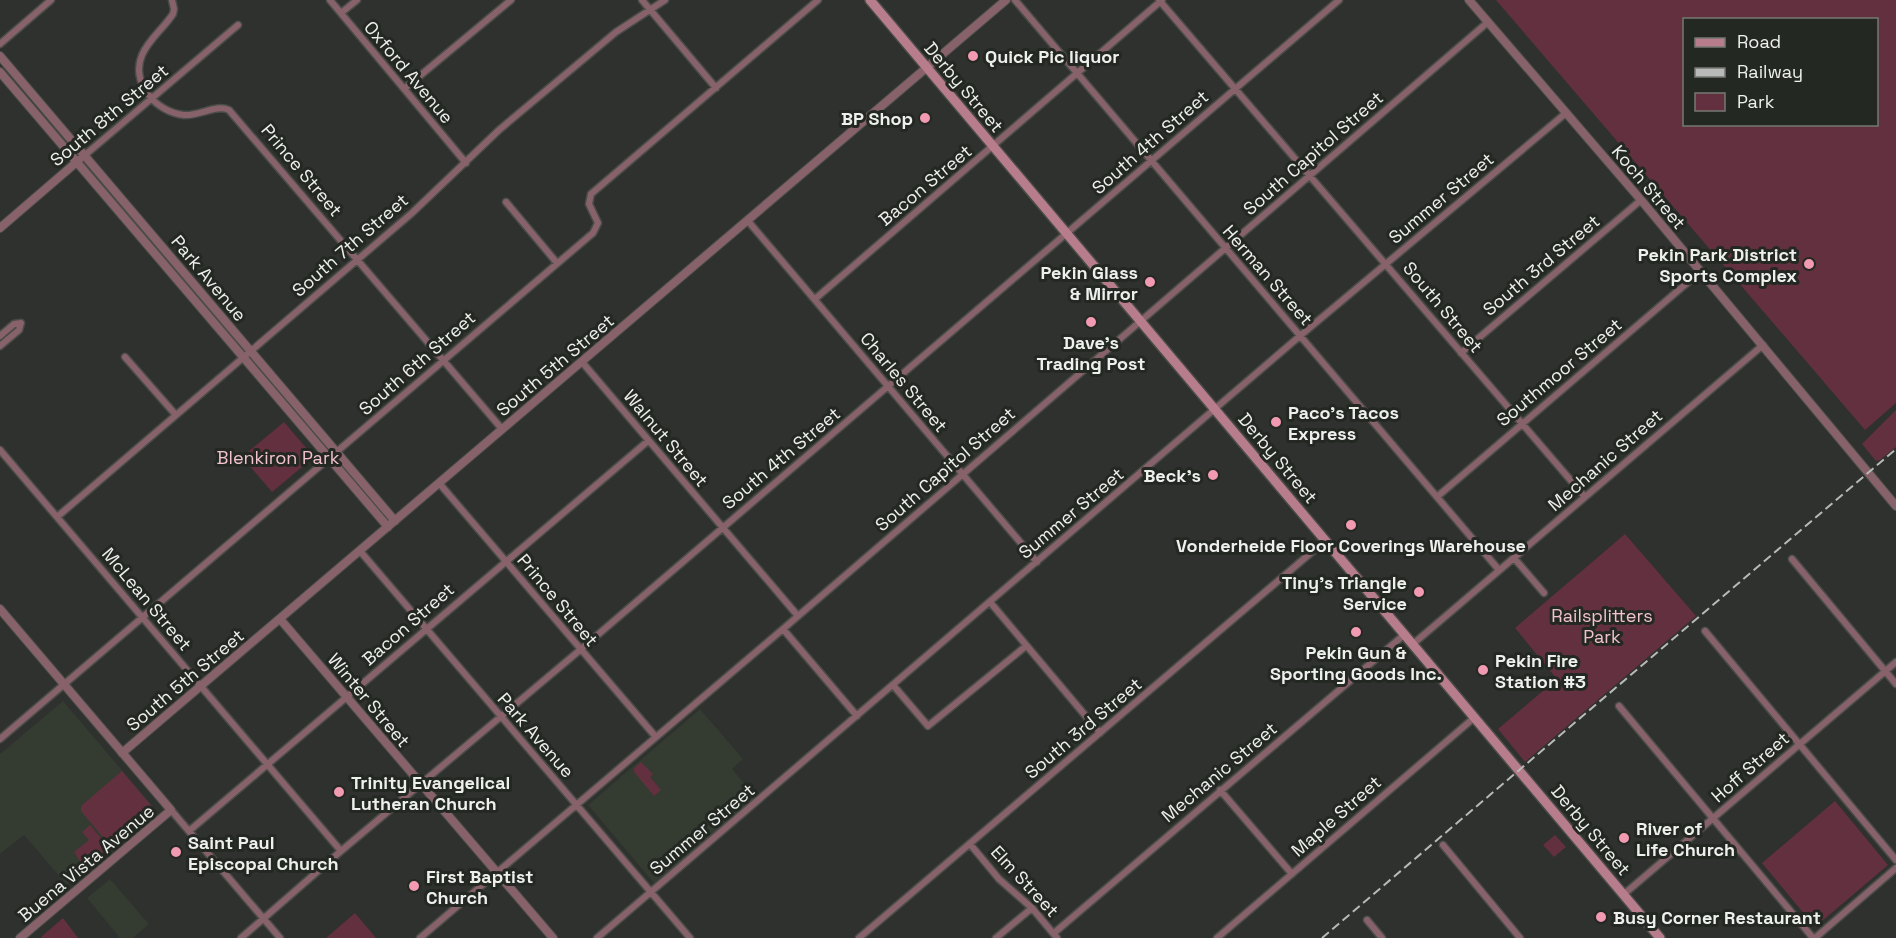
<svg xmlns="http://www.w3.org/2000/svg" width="1896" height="938" font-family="'Space Grotesk',sans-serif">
  <rect width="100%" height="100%" fill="#2e312d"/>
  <!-- built -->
  <path fill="#343b31" d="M63 701 155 809 67 885 24 835 0 854V754Z
    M700 709 743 759 732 769 756 797 654 883 588 805Z
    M110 879 149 924 133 938H120L87 898Z"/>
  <!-- green -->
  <path fill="#63303f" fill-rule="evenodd" d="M1496 0H1896V403L1865 430ZM1684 20H1876V124H1684Z
    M1896 410V447L1880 460 1876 461 1862 444Z
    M284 422 314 457 272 492 242 457Z
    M1625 534 1696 616 1525 762 1498 729 1557 679 1515 628Z
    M641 762 653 774 650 777 661 790 654 796 634 772V768Z
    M122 771 154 809 111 847 81 811V806Z
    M1835 801 1888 865 1815 927 1762 863Z
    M90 825 109 848 85 869 74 852 89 840 82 832Z
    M1555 835 1566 847 1554 857 1543 845Z
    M355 913 376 938H326Z
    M63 918 78 938H42L41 937Z"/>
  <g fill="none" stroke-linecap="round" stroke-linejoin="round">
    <!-- minor casing -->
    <g stroke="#494c48" stroke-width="9">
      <path id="minor" d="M172 0 174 9 173 14C163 29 149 39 142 55 130 83 157 113 184 115 200 116 216 104 229 110L502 429
        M330 0 466 163
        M642 0 716 88
        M1015 0 1499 570
        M1159 0 1585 497
        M341 13 357 0
        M0 44 51 0
        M404 89 511 0
        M85 155 238 25
        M506 202 557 263
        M748 221 1037 562
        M815 299 1162 0
        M0 336 14 324 21 323 19 330 0 346
        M1461 353 1641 200
        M125 357 175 414
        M582 362 798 616
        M0 450 341 851
        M439 483 655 736
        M1438 496 1701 271
        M57 517 412 213 499 130 616 32 665 0
        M360 551 690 938
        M1514 558 1544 593
        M1792 559 1896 684
        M990 602 1100 733
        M783 629 857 716
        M1705 631 1896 860
        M1413 644 1763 345
        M893 685 928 726 1026 646
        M1619 706 1813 938
        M0 739 593 233 598 223 589 204 591 194 818 0
        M1220 790 1292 874
        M171 810 280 938
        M189 831 648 441
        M970 844 999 879 1032 908 1057 938
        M1443 845 1520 938
        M1623 895 1896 662
        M1367 920 1382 938
        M1054 933 1405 634
        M241 938 341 851 580 650 1339 0
        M420 938 783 629 1488 22
        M597 938 1301 335 1566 113
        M859 938 1326 540
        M996 938 1032 908
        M1217 938 1475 717
        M1815 938 1896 868"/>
    </g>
    <!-- tertiary casing -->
    <g stroke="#494c48" stroke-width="10">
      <path id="tertiary" d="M1469 0 1641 200 1896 506
        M0 56 395 521
        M0 72 388 527
        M0 228 79 160
        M0 609 171 810 20 938
        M280 619 553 938
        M122 753 1006 0"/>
    </g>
    <!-- secondary casing -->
    <g stroke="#494c48" stroke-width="12">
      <path id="secondary" d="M870 0 1660 938"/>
    </g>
    <!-- minor -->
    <use href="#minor" stroke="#87626b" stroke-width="6"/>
    <!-- tertiary -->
    <use href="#tertiary" stroke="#87626b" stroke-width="8"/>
    <!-- secondary -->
    <use href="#secondary" stroke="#b77d8c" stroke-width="9"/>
    <!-- rail -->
    <path stroke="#b7bab6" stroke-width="2" stroke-dasharray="9 4.5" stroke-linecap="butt" d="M1322 938 1896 449"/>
  </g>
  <!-- markers -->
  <g fill="#f19ab2" stroke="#242823" stroke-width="2">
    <circle cx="973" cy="56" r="6"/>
    <circle cx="925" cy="118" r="6"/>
    <circle cx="1809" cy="264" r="6"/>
    <circle cx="1150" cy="282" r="6"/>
    <circle cx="1091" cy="322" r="6"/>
    <circle cx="1276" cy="422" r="6"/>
    <circle cx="1213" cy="475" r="6"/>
    <circle cx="1351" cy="525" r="6"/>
    <circle cx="1419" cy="592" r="6"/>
    <circle cx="1356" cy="632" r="6"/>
    <circle cx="1483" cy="670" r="6"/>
    <circle cx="339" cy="792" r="6"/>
    <circle cx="1624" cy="838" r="6"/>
    <circle cx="176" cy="852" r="6"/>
    <circle cx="414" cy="886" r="6"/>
    <circle cx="1601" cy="917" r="6"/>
  </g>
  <g text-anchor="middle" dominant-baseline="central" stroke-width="6" stroke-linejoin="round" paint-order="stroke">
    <!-- poi labels -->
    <g font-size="18" font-weight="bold" fill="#eef0ed" stroke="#242823" text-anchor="start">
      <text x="985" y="56">Quick Pic liquor</text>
      <text x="913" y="118" text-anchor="end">BP Shop</text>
      <text x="1797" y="254" text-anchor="end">Pekin Park District<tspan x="1797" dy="21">Sports Complex</tspan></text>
      <text x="1138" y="272" text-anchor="end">Pekin Glass<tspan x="1138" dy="21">&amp; Mirror</tspan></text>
      <text x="1091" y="342" text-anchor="middle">Dave's<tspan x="1091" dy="21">Trading Post</tspan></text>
      <text x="1288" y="412">Paco's Tacos<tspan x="1288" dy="21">Express</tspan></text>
      <text x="1201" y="475" text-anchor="end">Beck's</text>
      <text x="1351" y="545" text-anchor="middle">Vonderheide Floor Coverings Warehouse</text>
      <text x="1407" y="582" text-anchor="end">Tiny's Triangle<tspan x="1407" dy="21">Service</tspan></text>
      <text x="1356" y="652" text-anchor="middle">Pekin Gun &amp;<tspan x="1356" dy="21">Sporting Goods Inc.</tspan></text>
      <text x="1495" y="660">Pekin Fire<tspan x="1495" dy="21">Station #3</tspan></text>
      <text x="351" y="782">Trinity Evangelical<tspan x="351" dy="21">Lutheran Church</tspan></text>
      <text x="1636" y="828">River of<tspan x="1636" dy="21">Life Church</tspan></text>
      <text x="188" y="842">Saint Paul<tspan x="188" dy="21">Episcopal Church</tspan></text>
      <text x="426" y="876">First Baptist<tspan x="426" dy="21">Church</tspan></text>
      <text x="1613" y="917">Busy Corner Restaurant</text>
    </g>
    <!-- street labels -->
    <g font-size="18" fill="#eef0ed" stroke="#242823">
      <text transform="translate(409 72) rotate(50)">Oxford Avenue</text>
      <text transform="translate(964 87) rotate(50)">Derby Street</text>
      <text transform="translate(109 115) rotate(-40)">South 8th Street</text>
      <text transform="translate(1150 142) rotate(-41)">South 4th Street</text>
      <text transform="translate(1313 153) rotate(-41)">South Capitol Street</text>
      <text transform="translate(302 170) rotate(50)">Prince Street</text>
      <text transform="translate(925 185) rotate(-40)">Bacon Street</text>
      <text transform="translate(1649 187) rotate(50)">Koch Street</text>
      <text transform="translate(1441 198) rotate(-40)">Summer Street</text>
      <text transform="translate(350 245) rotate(-41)">South 7th Street</text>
      <text transform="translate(1541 265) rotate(-40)">South 3rd Street</text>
      <text transform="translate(1268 275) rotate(49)">Herman Street</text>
      <text transform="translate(209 278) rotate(50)">Park Avenue</text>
      <text transform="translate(1443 307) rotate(50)">South Street</text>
      <text transform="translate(417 363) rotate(-41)">South 6th Street</text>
      <text transform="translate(555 365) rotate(-40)">South 5th Street</text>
      <text transform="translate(1559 372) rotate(-40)">Southmoor Street</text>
      <text transform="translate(904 382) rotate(50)">Charles Street</text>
      <text transform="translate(666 438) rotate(50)">Walnut Street</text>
      <text transform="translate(781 458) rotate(-40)">South 4th Street</text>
      <text transform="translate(1278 458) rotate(50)">Derby Street</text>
      <text transform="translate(1605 460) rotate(-41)">Mechanic Street</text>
      <text transform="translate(945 469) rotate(-41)">South Capitol Street</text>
      <text transform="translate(1071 513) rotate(-40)">Summer Street</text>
      <text transform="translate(147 599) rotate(50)">McLean Street</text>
      <text transform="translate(558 600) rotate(50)">Prince Street</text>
      <text transform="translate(408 624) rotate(-41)">Bacon Street</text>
      <text transform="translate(185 680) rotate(-40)">South 5th Street</text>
      <text transform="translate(369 700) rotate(50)">Winter Street</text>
      <text transform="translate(1083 728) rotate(-40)">South 3rd Street</text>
      <text transform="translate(536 735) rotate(49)">Park Avenue</text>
      <text transform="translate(1750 767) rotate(-41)">Hoff Street</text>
      <text transform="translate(1219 772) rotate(-40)">Mechanic Street</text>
      <text transform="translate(1336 816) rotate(-41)">Maple Street</text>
      <text transform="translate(702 829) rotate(-40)">Summer Street</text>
      <text transform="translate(1591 830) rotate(50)">Derby Street</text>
      <text transform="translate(86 863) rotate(-40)">Buena Vista Avenue</text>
      <text transform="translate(1025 881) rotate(47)">Elm Street</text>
    </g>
    <!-- park labels -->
    <g font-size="18" fill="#f2c2ce" stroke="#242823">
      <text x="278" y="457">Blenkiron Park</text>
      <text x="1602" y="615">Railsplitters<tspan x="1602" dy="21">Park</tspan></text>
    </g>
  </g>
  <!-- legend -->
  <rect x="1683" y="18" width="195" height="108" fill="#242823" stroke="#757874" stroke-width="1.5"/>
  <rect x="1695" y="38" width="30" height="9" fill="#b77d8c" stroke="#757874" stroke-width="1.5"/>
  <text x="1737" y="48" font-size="18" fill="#eef0ed">Road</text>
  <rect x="1695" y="68" width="30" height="9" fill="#b7bab6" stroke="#757874" stroke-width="1.5"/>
  <text x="1737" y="78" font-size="18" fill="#eef0ed">Railway</text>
  <rect x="1695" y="93" width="30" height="18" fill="#63303f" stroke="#757874" stroke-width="1.5"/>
  <text x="1737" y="108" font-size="18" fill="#eef0ed">Park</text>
</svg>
